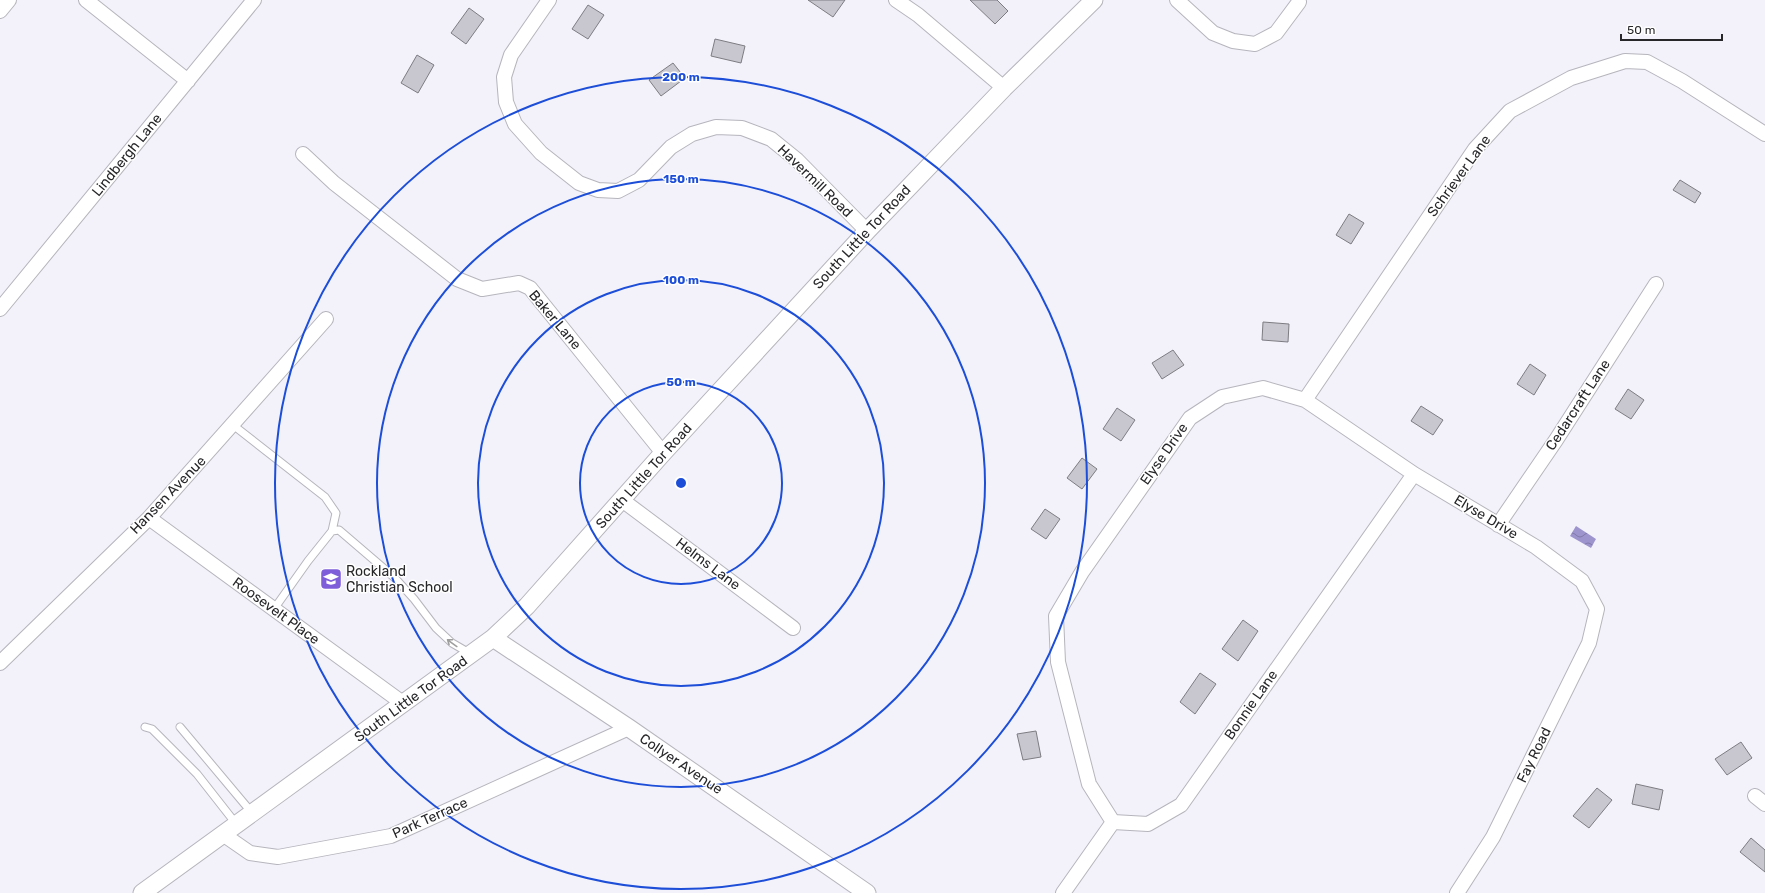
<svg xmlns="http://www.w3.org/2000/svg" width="1765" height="893" font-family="Rubik,sans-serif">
  <defs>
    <pattern id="water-waves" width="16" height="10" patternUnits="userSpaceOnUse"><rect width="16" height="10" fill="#9d94ce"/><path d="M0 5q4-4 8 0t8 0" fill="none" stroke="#8079a7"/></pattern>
  </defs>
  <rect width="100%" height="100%" fill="#f3f2fa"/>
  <!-- water -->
  <path fill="url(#water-waves)" d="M1576 526 1596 539 1591 548 1570 536Z"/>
  <!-- building -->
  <path fill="#c8c7cf" stroke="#7d7c83" d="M808 0H845L833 17Z
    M970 0H997L1008 11 995 24Z
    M588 5 604 15 588 39 572 29Z
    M469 8 484 19 466 44 451 33Z
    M715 39 745 46 741 63 711 56Z
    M417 55 434 65 418 93 401 83Z
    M673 63 685 78 661 96 649 80Z
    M1680 180 1701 193 1695 203 1673 190Z
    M1349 214 1364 223 1351 244 1336 235Z
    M1263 322 1289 324 1288 342 1262 340Z
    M1173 350 1184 365 1162 379 1152 363Z
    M1530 364 1546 375 1534 395 1517 384Z
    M1628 389 1644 400 1631 419 1615 409Z
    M1421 406 1443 420 1433 435 1411 421Z
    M1117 408 1135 420 1121 441 1103 429Z
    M1082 458 1097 469 1082 489 1067 478Z
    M1045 509 1060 519 1046 539 1031 529Z
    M1243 620 1258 631 1238 661 1222 649Z
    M1200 673 1216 684 1195 714 1180 702Z
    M1036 731 1041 757 1023 760 1017 734Z
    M1741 742 1752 758 1727 775 1715 759Z
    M1636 784 1663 790 1659 810 1632 804Z
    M1597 788 1612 800 1589 828 1573 816Z
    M1751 838 1765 850V872L1740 852Z"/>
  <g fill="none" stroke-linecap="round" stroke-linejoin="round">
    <!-- service casing -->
    <g stroke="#b6b5bd" stroke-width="9">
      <path id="service" d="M233 425 325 497 336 513 332 531
        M274 609 308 561 332 531 339 530 395 578 414 599 436 628 452 643 471 654
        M145 727 152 729 197 774 237 825
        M180 727 253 814"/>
    </g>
    <!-- minor casing -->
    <g stroke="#b6b5bd" stroke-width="16">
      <path id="minor" d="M86 0 188 81
        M549 0 511 55 504 77 506 102 515 124 541 153 579 183 598 190 618 191 639 180 671 147 692 134 716 127 742 128 771 139 797 160 867 231
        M896 0 918 15 1004 88
        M1177 0 1213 33 1233 41 1255 44 1276 33 1299 2
        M0 11 9 0
        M303 154 334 183 457 279 482 289 519 283 530 288 663 453
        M0 309 254 0
        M1305 400 1475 149 1510 111 1571 78 1625 61 1647 62 1682 81 1765 134
        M622 500 793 628
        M149 518 404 704
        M1498 525 1556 440 1656 284
        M0 663 149 518 326 319
        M1755 796 1765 804
        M1113 822 1089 784 1058 662 1056 616 1082 572 1190 418 1222 397 1263 388 1305 400 1414 474 1536 547 1582 581 1597 609 1589 643 1493 837 1457 893
        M1113 822 1148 824 1181 805 1414 474
        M224 835 250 853 278 857 391 836 629 728
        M1063 893 1113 822"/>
    </g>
    <!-- tertiary casing -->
    <g stroke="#b6b5bd" stroke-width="19">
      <path id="tertiary" d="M493 638 629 728 867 893
        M142 893 493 638 527 606 663 453 867 231 1004 88 1094 0"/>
    </g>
    <!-- service -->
    <use href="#service" stroke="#fff" stroke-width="7"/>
    <!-- minor -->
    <use href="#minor" stroke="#fff" stroke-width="14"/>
    <!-- tertiary -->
    <use href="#tertiary" stroke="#fff" stroke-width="17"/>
  </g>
  <!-- one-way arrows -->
  <defs><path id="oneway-shaft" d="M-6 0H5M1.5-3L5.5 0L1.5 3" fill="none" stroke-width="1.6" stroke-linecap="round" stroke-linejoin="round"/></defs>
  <use stroke="#9e9e9f" href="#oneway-shaft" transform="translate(452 643) rotate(-144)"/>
  <!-- distance rings -->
  <g fill="none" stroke="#1d4ed8" stroke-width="2">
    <circle cx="681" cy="483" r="101"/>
    <circle cx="681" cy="483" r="203"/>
    <circle cx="681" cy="483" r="304"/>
    <circle cx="681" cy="483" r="406"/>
  </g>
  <!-- icons -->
  <defs>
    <g id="school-square" transform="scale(1.15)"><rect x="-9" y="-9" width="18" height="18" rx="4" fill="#7e5fd9" stroke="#fff"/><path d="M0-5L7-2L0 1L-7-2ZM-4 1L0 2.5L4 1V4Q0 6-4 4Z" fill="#fff"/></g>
  </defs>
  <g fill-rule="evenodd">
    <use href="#school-square" x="331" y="579"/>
  </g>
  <g text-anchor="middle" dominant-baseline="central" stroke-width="3" stroke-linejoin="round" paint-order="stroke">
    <!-- street labels -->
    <g font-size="14" fill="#27272a" stroke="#fff">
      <text transform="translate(127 155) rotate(-51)">Lindbergh Lane</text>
      <text transform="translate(1459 176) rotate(-54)">Schriever Lane</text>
      <text transform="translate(815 181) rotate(44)">Havermill Road</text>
      <text transform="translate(862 237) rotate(-47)">South Little Tor Road</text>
      <text transform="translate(555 320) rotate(50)">Baker Lane</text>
      <text transform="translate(1578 405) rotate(-57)">Cedarcraft Lane</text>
      <text transform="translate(1164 454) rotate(-55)">Elyse Drive</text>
      <text transform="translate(644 476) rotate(-48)">South Little Tor Road</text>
      <text transform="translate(168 495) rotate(-46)">Hansen Avenue</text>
      <text transform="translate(1486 517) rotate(31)">Elyse Drive</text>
      <text transform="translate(708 564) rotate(37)">Helms Lane</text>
      <text transform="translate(276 611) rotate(36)">Roosevelt Place</text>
      <text transform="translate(411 699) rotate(-36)">South Little Tor Road</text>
      <text transform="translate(1251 705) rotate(-55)">Bonnie Lane</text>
      <text transform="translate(1534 755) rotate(-64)">Fay Road</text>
      <text transform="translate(681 764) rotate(34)">Collyer Avenue</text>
      <text transform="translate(430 818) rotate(-24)">Park Terrace</text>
    </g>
    <!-- poi labels -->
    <g font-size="14" fill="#27272a" stroke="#fff" text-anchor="start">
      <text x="346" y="571">Rockland<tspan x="346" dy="16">Christian School</tspan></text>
    </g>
  </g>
  <circle cx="681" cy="483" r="6" fill="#1d4ed8" stroke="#fff" stroke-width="2"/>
  <g font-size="12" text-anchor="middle" font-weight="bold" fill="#1d4ed8" stroke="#fff" stroke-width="3" stroke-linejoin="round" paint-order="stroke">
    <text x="681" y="81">200 m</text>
    <text x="681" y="183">150 m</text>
    <text x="681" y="284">100 m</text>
    <text x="681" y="386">50 m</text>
  </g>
  <!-- scale -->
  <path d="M1621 34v6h101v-6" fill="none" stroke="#27272a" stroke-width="2"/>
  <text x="1627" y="34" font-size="12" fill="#27272a" stroke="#ffffff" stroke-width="3" paint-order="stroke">50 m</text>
</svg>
